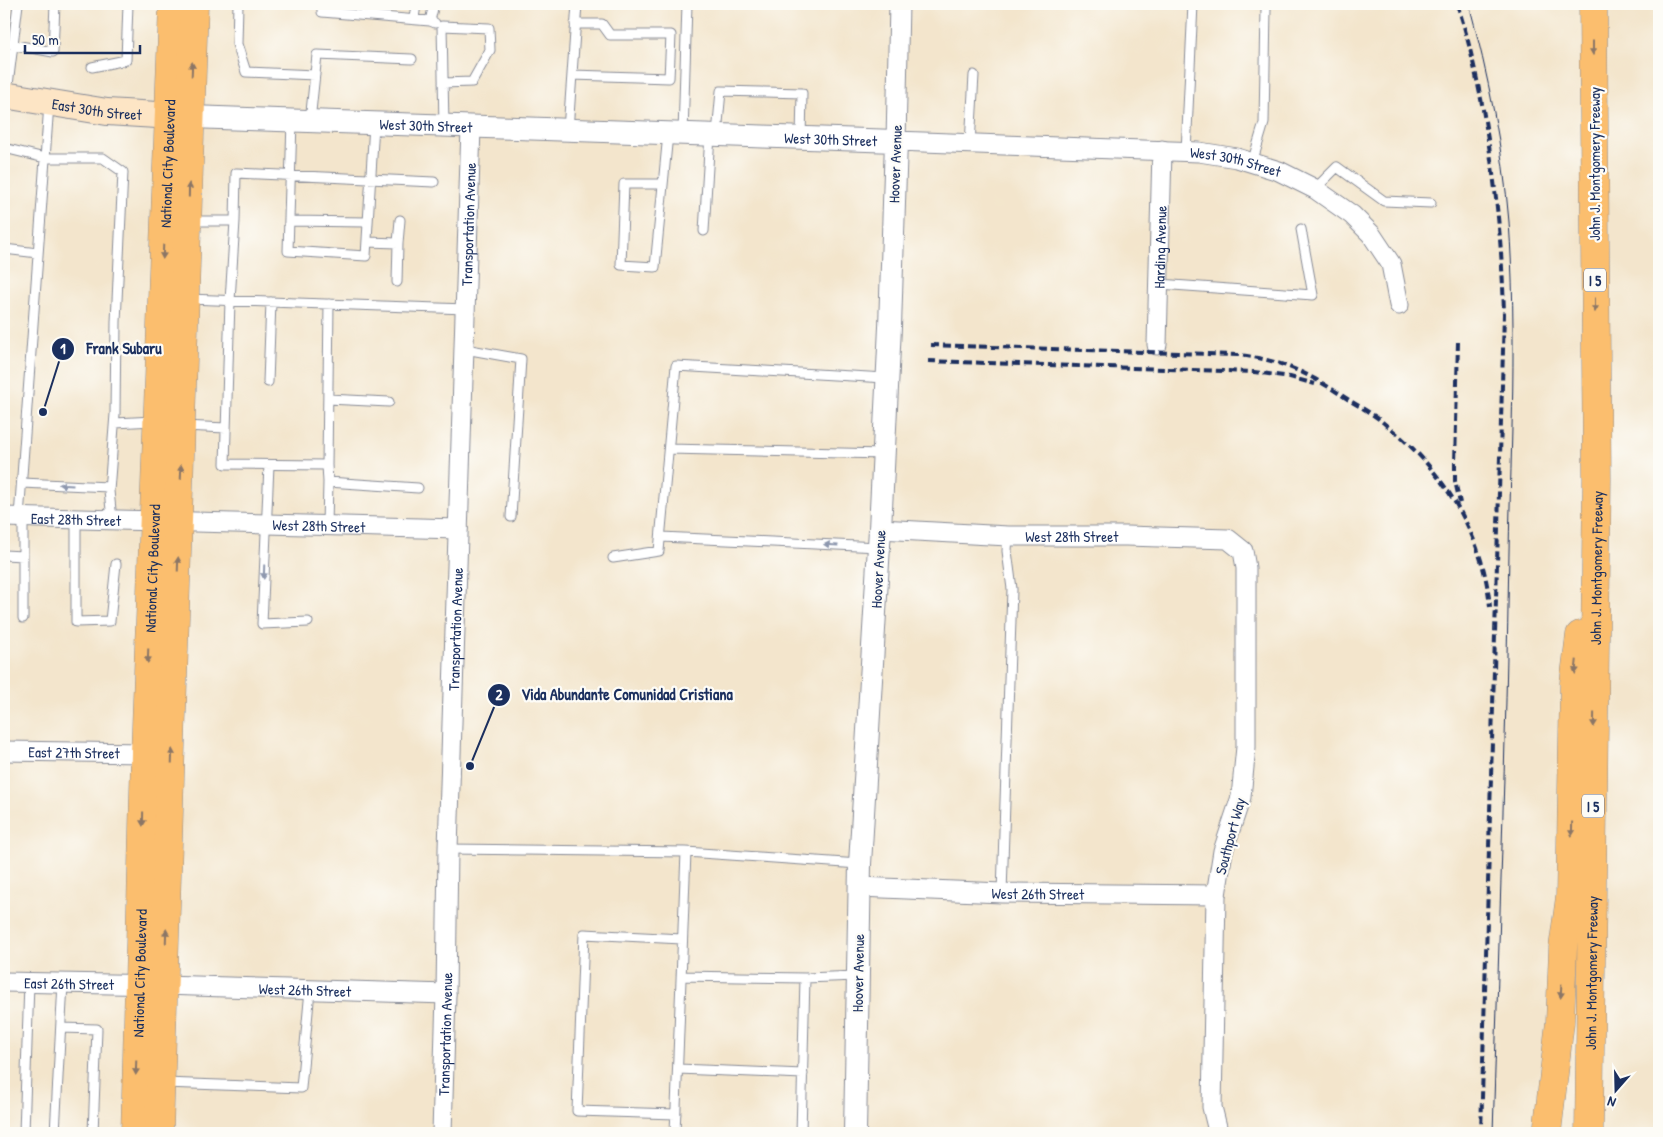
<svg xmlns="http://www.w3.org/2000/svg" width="1663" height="1137" font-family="'Patrick Hand',sans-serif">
  <rect width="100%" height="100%" fill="#fdfcf7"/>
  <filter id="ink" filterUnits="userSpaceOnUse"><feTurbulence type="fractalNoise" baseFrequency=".02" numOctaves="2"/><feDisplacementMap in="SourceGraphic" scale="10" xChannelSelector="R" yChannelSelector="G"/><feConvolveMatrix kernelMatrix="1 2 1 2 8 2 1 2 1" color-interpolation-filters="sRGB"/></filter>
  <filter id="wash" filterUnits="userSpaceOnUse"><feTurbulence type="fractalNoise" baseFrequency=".0096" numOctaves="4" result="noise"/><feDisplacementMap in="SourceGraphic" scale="20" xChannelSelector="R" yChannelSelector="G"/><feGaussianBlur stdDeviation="1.12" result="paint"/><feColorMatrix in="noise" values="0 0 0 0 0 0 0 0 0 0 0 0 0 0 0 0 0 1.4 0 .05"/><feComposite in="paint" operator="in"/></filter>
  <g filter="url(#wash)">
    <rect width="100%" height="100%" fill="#f3e5cc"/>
  </g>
  <g filter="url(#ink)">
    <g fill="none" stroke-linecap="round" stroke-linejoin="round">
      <!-- service casing -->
      <g stroke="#878a95" stroke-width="11">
        <path id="service" d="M238 4 237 44 246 72 315 75
          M322 4V12L430 21
          M434 4 430 21 435 23
          M414 19 416 4
          M4 43 53 52 55 4
          M92 67 126 60 128 4
          M572 75 669 78 671 35H610L602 24H575
          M443 83 472 82 490 50 489 28 442 26 444 126
          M7 93 18 4
          M292 121 288 251 366 256 374 124
          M310 121 317 55 412 59
          M568 130 577 4
          M683 134 687 4
          M717 134 721 91 802 93 801 138
          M970 144 974 75
          M4 148 45 158H103L123 172 116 322 115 414 109 491 112 519
          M1186 152 1193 4
          M1252 163 1264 123 1266 9
          M663 184H624L621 265 655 267 668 134
          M1315 189 1337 167 1384 201 1431 203
          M190 221H235L230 301 225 464 327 465 328 482
          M235 221 236 173 434 182
          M289 221 367 222
          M704 231 710 135
          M367 242 398 243 397 282
          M398 243 400 220
          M4 249 38 253
          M1159 284 1313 295 1301 229
          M188 299 466 309
          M465 349 521 359 511 517
          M268 382 271 302
          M328 399 389 402
          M115 423 154 421
          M184 426 226 428
          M669 449 884 454
          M269 465 262 624 308 622
          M327 465 329 304
          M22 483 109 487
          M19 517 49 104
          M76 519V622L110 621 116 564
          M327 525 328 482 418 488
          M661 537 879 547
          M4 555 23 556
          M613 558 659 551 676 366 886 378
          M23 618V518
          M448 849 686 852 859 864
          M1002 893 1012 589 1007 551 1008 536
          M681 976 805 978
          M61 1028 97 1029 93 1133
          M678 1069 803 1074
          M164 1083 301 1088 310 990
          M676 1114 577 1111 584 934 682 939
          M24 1133 29 983
          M55 1133 63 983
          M675 1133 686 852
          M801 1133 805 978 857 976"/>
      </g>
      <!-- minor casing -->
      <g stroke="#878a95" stroke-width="21">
        <g id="minor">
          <path id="s1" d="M899 4 896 141 1199 152 1237 158 1279 171 1315 189 1352 215 1371 234 1391 264 1399 305"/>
          <path id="s2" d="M1157 345 1162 150"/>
          <path id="s3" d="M4 517 458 529"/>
          <path id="s4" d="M880 529 1008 536H1126L1228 539 1243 551 1246 568V747L1241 797 1223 851 1216 895 1212 1107 1217 1127 1216 1133"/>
          <path id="s5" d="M4 751 145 753"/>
          <path id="s6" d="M859 887 1002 893 1216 895"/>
          <path id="s7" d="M4 982 164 985 446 994"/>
          <path id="s8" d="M442 1133 446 994 448 849 471 127"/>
        </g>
      </g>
      <!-- tertiary casing -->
      <g stroke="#878a95" stroke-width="24">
        <g id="tertiary">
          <path id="s9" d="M191 117 896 141 890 327 880 529 860 864 855 1133"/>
        </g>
      </g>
      <!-- secondary casing -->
      <g stroke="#878a95" stroke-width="28">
        <g id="secondary">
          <path id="s10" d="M4 95 107 112 191 117"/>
        </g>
      </g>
      <!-- primary casing -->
      <g stroke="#878a95" stroke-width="29">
        <g id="primary">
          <path id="s11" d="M135 1133 145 753 173 4"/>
          <path d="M159 1133 194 4"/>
        </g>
      </g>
      <!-- motorway casing -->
      <g stroke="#878a95" stroke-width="29">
        <g id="motorway">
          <path d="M1547 1133 1560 1022 1563 948 1570 897 1574 683 1580 635"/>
          <path id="s12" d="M1589 1133 1597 479 1593 4"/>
        </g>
      </g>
      <!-- service -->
      <use href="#service" stroke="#fff" stroke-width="9"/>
      <!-- minor -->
      <use href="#minor" stroke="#fff" stroke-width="19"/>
      <!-- tertiary -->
      <use href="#tertiary" stroke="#fff" stroke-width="22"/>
      <!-- secondary -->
      <use href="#secondary" stroke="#fde5c5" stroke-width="26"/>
      <!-- primary -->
      <use href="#primary" stroke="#fbbe6e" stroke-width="28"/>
      <!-- motorway -->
      <use href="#motorway" stroke="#fbbe6e" stroke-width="28"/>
      <!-- tram -->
      <path stroke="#1b2f5e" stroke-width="1" d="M1469 4C1488 75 1503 148 1509 222 1517 332 1511 442 1509 552 1506 746 1499 940 1493 1133"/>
      <!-- rail -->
      <path stroke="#1b2f5e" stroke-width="4" stroke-dasharray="8 4" stroke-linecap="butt" d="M1457 4C1468 36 1475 70 1482 104 1495 176 1502 241 1504 314L1481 1133
        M1458 342 1455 464V481L1460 503
        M931 345 1238 355C1285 360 1313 376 1352 402 1364 409 1376 416 1386 425 1443 469 1484 536 1490 607
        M928 361 1254 372 1290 377 1315 384"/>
    </g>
    <!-- one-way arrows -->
    <defs><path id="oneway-solid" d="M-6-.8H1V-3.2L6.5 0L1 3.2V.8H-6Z" transform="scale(1.25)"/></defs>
    <g fill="#8b7666">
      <use href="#oneway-solid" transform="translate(1593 48) rotate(90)"/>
      <use href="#oneway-solid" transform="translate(192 69) rotate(-88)"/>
      <use href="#oneway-solid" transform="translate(189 190) rotate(-89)"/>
      <use href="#oneway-solid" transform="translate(163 252) rotate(92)"/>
      <use href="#oneway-solid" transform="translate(1595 305) rotate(90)"/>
      <use href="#oneway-solid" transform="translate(181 472) rotate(-88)"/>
      <use href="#oneway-solid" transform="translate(178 564) rotate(-88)"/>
      <use href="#oneway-solid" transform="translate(148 656) rotate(92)"/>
      <use href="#oneway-solid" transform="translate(1576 667) rotate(96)"/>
      <use href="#oneway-solid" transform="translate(1594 720) rotate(91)"/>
      <use href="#oneway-solid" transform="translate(172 756) rotate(-88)"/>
      <use href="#oneway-solid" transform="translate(143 819) rotate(91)"/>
      <use href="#oneway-solid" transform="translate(1572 829) rotate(91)"/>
      <use href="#oneway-solid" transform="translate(166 936) rotate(-88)"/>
      <use href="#oneway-solid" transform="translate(1561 991) rotate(93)"/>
      <use href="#oneway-solid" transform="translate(136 1068) rotate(92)"/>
    </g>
    <g fill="#8d97ae">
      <use href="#oneway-solid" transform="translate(66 485) rotate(-177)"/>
      <use href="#oneway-solid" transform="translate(831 545) rotate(-177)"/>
      <use href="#oneway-solid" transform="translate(264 572) rotate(92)"/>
    </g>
  </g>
  <g text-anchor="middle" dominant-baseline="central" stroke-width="4.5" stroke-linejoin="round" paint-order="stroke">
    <!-- shield labels -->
    <g fill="#fdfcf7" stroke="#5f6c8c" stroke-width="1">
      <rect x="1584" y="268.5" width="22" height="23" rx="4"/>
      <rect x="1582" y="794.5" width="22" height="23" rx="4"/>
    </g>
    <g font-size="14" font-weight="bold" fill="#1b2f5e">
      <text x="1595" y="280">I 5</text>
      <text x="1593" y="806">I 5</text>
    </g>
    <!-- street labels -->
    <g font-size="15" fill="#1b2f5e" stroke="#fdfcf7">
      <text stroke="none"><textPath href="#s10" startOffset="94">East 30th Street</textPath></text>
      <text stroke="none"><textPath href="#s9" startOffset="235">West 30th Street</textPath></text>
      <text stroke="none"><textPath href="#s9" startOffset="640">West 30th Street</textPath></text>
      <text stroke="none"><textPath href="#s1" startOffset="478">West 30th Street</textPath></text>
      <text stroke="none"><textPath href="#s11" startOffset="970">National City Boulevard</textPath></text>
      <text transform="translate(895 164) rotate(-88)">Hoover Avenue</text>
      <text transform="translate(1594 164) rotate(-90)">John J. Montgomery Freeway</text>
      <text stroke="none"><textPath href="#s8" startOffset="909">Transportation Avenue</textPath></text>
      <text stroke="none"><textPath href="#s2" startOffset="98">Harding Avenue</textPath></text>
      <text stroke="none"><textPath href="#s3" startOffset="72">East 28th Street</textPath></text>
      <text stroke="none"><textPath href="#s3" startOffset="315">West 28th Street</textPath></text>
      <text stroke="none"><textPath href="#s4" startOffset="192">West 28th Street</textPath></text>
      <text stroke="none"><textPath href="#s11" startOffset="565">National City Boulevard</textPath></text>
      <text transform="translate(878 569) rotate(-87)">Hoover Avenue</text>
      <text stroke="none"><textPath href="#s12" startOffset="565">John J. Montgomery Freeway</textPath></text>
      <text stroke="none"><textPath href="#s8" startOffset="504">Transportation Avenue</textPath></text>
      <text stroke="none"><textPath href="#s5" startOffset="70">East 27th Street</textPath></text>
      <text transform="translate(1230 836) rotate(-75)">Southport Way</text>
      <text stroke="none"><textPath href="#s6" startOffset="179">West 26th Street</textPath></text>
      <text stroke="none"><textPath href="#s11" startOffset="160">National City Boulevard</textPath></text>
      <text transform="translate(858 973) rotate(-89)">Hoover Avenue</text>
      <text stroke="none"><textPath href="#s12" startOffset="160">John J. Montgomery Freeway</textPath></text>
      <text stroke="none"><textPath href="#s7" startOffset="65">East 26th Street</textPath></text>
      <text stroke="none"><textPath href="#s7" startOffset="301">West 26th Street</textPath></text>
      <text stroke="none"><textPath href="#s8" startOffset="99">Transportation Avenue</textPath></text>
    </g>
  </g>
  <!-- callouts -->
  <path fill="none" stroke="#1b2f5e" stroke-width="2" d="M43 412L63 349M470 766L499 695"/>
  <g fill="#1b2f5e" stroke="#fdfcf7" stroke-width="2">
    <circle cx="43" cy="412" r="5"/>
    <circle cx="470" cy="766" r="5"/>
    <circle cx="63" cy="349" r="12"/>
    <circle cx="499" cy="695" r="12"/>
  </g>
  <g font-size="15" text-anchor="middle" font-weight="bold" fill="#fff">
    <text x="63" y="354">1</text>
    <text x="499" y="700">2</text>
  </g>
  <g font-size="16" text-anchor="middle" font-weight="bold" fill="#1b2f5e" stroke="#fdfcf7" stroke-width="4.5" stroke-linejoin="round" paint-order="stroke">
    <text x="124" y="354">Frank Subaru</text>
    <text x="627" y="700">Vida Abundante Comunidad Cristiana</text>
  </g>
  <!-- margin -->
  <rect width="1663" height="1137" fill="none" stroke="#fdfcf7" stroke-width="20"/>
  <!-- north arrow -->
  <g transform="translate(1616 1090) rotate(200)" stroke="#fdfcf7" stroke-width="4" paint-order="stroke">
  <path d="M0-4L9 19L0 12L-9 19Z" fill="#1b2f5e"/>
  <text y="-8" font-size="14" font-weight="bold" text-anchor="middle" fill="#1b2f5e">N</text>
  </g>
  <!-- scale -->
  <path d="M25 45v8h115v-8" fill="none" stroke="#1b2f5e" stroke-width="2.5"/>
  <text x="32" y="45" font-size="15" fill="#1b2f5e" stroke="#fdfcf7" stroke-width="4" paint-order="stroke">50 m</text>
</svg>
